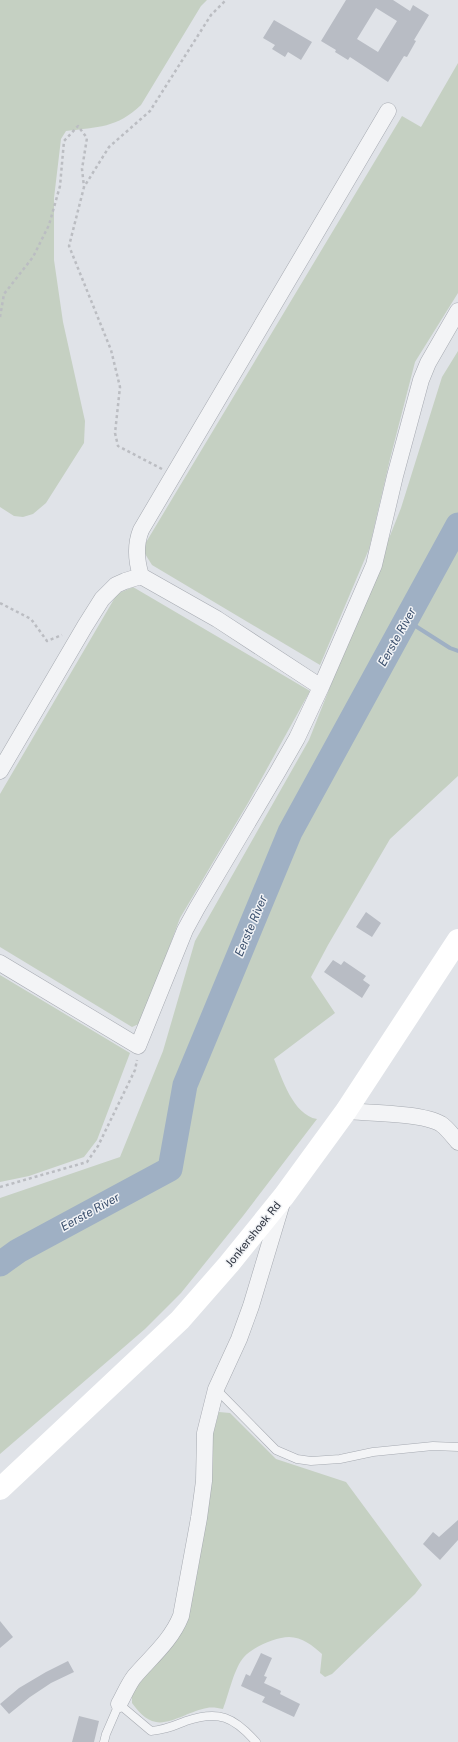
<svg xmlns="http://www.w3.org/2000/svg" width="458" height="1742" font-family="'Public Sans',sans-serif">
  <rect width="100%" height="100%" fill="#e0e3e8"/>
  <!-- green -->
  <path fill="#c5d0c2" d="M0 0H207L201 6 141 105C117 128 98 127 66 131L61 139 54 198V260L63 322 85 421 84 443 46 503 33 514 23 517 14 516 0 507Z
    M458 63V293L415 362 390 459 369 549 320 665 152 565 142 549 402 116 421 127Z
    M458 351V776L390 839 328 945 311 977 335 1013 274 1059C282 1078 293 1115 317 1119L243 1216 181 1293 145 1329 0 1454V1198L120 1157 163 1051 195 941 309 740 401 508 442 377Z
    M133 587 310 691 248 803 180 918 141 1023 132 1027 0 947V794L117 594Z
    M0 975 130 1053 97 1140 84 1157 29 1176 0 1182Z
    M219 1412 230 1413 276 1459 346 1482 422 1585 415 1594 332 1674 325 1677 320 1673 322 1654C313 1646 302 1637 289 1637 276 1637 253 1647 244 1657 234 1668 229 1694 223 1709 218 1708 212 1707 207 1708 192 1710 170 1725 156 1722 145 1720 138 1711 132 1703V1693L150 1670 173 1645 212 1437Z"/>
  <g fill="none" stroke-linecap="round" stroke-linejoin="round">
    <!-- stream -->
    <path stroke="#9fb0c4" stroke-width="4" d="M406 620 450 648 458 651"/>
    <!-- river -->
    <path stroke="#9fb0c4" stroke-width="25" d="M0 1264 18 1251 170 1169 185 1085 290 832 458 525"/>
  </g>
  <!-- building -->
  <path fill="#b8bcc4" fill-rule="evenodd" d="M346 0H393L410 11 413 5 429 15 414 40 416 41 407 57 404 56 388 82 350 57 348 60 335 52 336 50 321 41ZM376 8 397 21 378 52 357 39Z
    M274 20 312 42 301 60 288 52 285 57 272 49 275 45 263 38Z
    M366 912 381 923 372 937 356 927Z
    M333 960 341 965 344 961 366 976 363 980 370 985 362 998 324 972Z
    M458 1520V1540L440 1560 423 1544 433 1532 439 1537Z
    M0 1621 13 1637 0 1648Z
    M261 1653 272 1658 264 1676 267 1677 264 1683 281 1691 280 1694 300 1704 294 1717 262 1702 265 1697 241 1686 246 1674 250 1676Z
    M68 1661 74 1672 51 1683 30 1697 9 1714 0 1704 19 1688 46 1672Z
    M79 1716 99 1721 94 1742H72Z"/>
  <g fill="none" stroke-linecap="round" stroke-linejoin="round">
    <!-- lane casing -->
    <g stroke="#a6aab1" stroke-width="9">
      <path id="lane" d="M216 1389 276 1450 297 1459 311 1461 340 1459 373 1452 433 1446 458 1447
        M104 1742 106 1734 119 1704 151 1731C165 1730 173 1726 186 1721 219 1710 234 1717 256 1742"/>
    </g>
    <!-- street casing -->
    <g stroke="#a6aab1" stroke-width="17">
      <path id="street" d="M141 576C136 560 135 545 141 530L388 111
        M0 771 85 626 102 599 116 585 125 581 141 576 217 619 321 687
        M0 963 138 1046 185 930 197 908 277 773 297 738 321 687 374 565 395 476 421 380 428 363 458 311
        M346 1111C369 1113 423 1113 441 1124 447 1128 453 1136 458 1142
        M119 1704C124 1695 128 1685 134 1677 151 1657 171 1641 181 1616L199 1518 204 1481 205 1433 216 1389 239 1339 251 1306 282 1203"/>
    </g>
    <!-- path -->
    <path stroke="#bbbdc2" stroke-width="2.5" stroke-dasharray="3 3" stroke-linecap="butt" d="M0 317 4 294 33 257 49 225 60 186 64 141 78 126 87 138 82 169 84 187
      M162 469 118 446 115 433 120 387 111 350 69 246 84 187 109 147 150 111 211 15 226 0
      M0 603 31 619 47 641 62 635
      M0 1187 87 1162 98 1146 135 1070 137 1060"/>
    <!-- lane -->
    <use href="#lane" stroke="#f3f4f6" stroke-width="8"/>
    <!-- street -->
    <use href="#street" stroke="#f3f4f6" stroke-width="16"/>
    <!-- secondary -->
    <path stroke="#fff" stroke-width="22" d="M0 1489 180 1320 229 1264 284 1196 346 1111 458 940"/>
  </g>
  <g text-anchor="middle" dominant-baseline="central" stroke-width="3" stroke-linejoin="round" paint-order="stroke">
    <!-- street labels -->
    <g font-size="11" fill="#2b313d" stroke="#f0f2f5">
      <text transform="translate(253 1234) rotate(-51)">Jonkershoek Rd</text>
    </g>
    <!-- water labels -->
    <g font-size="12" font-style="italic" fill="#394e6c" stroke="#f0f2f5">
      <text transform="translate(397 637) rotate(-61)">Eerste River</text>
      <text transform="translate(251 926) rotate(-67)">Eerste River</text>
      <text transform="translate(90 1212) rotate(-29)">Eerste River</text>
    </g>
  </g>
</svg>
